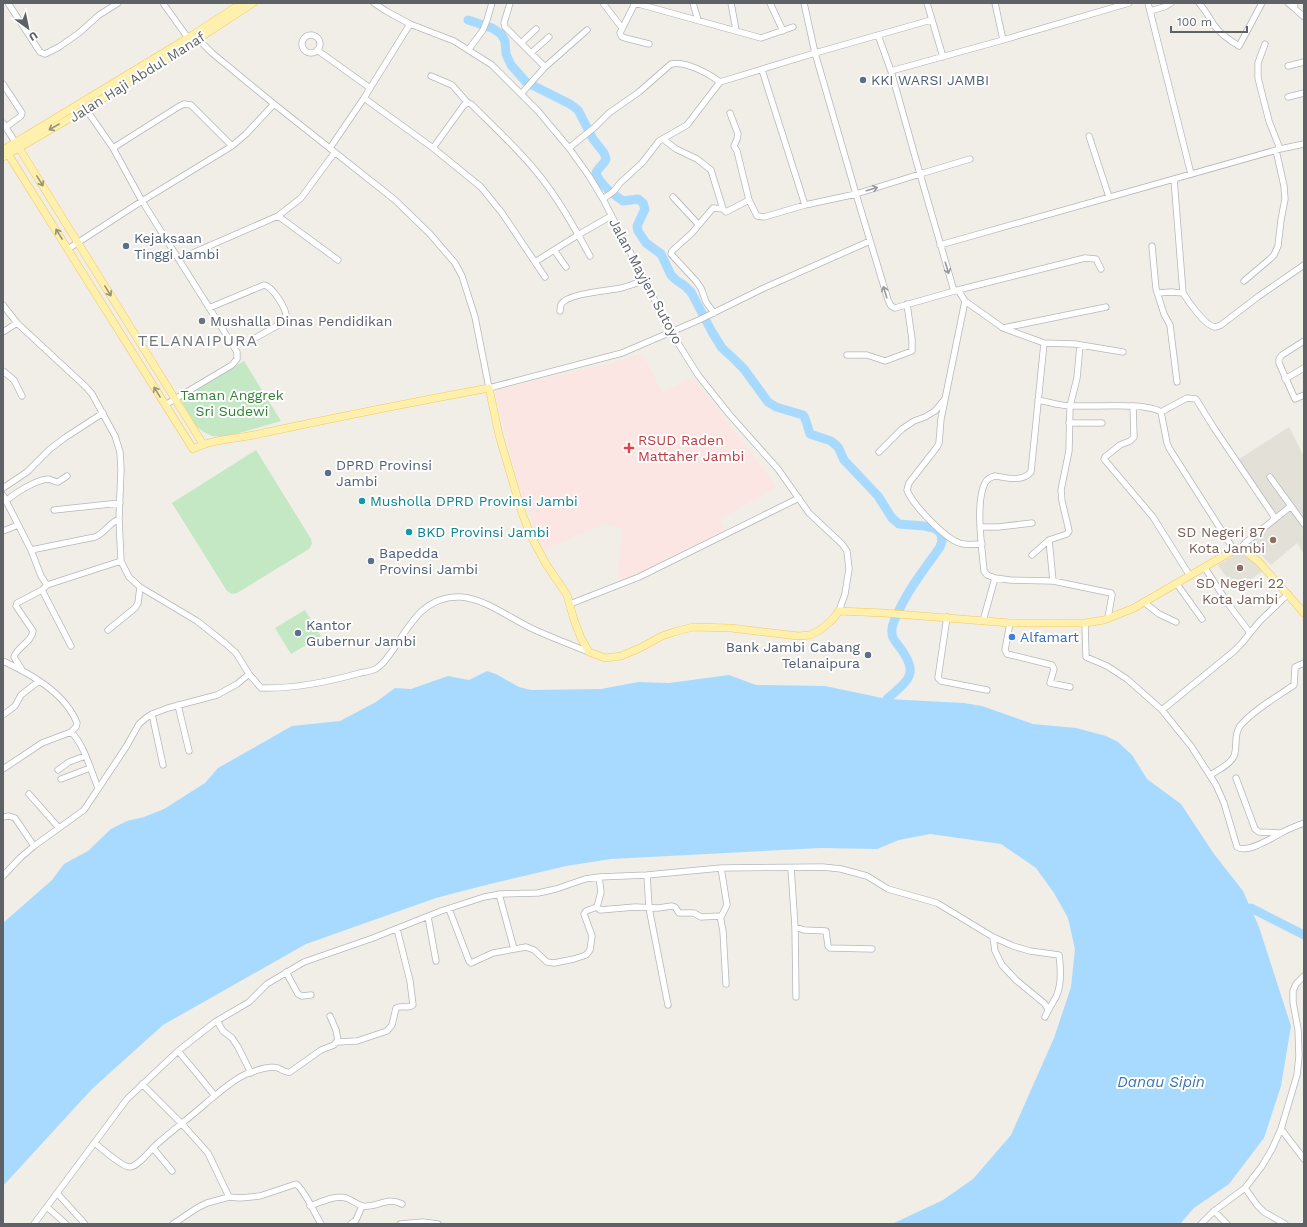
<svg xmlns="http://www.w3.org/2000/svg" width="1307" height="1227" font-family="'Work Sans',sans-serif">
  <rect width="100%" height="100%" fill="#f0eee7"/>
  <!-- education -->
  <path fill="#e3e0d7" d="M1289 427 1304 457V554L1297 543 1271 565 1249 543 1277 519 1239 459Z
    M1239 552 1250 556 1263 571 1235 590 1218 565Z"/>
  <!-- medical -->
  <path fill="#fce6e4" d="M642 353 662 392 693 377 777 487 720 519 726 532 641 574 625 580 620 578 618 572 622 530 605 524 543 550 518 483 495 393 498 389 613 363Z"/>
  <!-- green -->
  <path fill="#c3e8c3" d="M244 361 281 421 225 437 212 436 204 432 196 426 180 399Z
    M256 450 311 539 312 544 309 549 237 593 232 594 227 591 172 503Z
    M305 610 321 636 291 654 275 628Z"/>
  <!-- water -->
  <path fill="#a8daff" d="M487 671 496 674 519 687 531 690 601 689 638 682 669 683 729 675 756 685 825 686 887 699 964 703 982 706 1033 724 1076 728 1106 736 1118 742 1132 755 1147 779 1181 804 1214 854 1243 891 1259 927 1291 1026 1281 1086 1264 1138 1229 1184 1194 1208 1180 1224H892L943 1200 973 1179 1011 1135 1054 1038 1071 987 1075 949 1068 918 1054 893 1036 868 1001 844 930 834 899 840 877 849 821 848 611 859 566 866 478 887 436 898 306 944 163 1025 92 1089 3 1186V923L52 880 64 864 88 851 111 829 127 821 144 817 164 809 205 783 218 768 292 726 340 721 376 702 395 688 411 689 448 676 469 680Z"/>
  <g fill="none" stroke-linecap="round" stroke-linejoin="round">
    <!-- river -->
    <path stroke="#a8daff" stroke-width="9" d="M468 20 492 28 501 34 505 41 506 54 511 65 526 82 570 104 578 110 593 139 604 153 606 159C604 165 598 167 596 173 600 185 613 194 623 201L638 199 643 203 645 209 637 226 638 231 646 243 661 254 671 275 676 280 685 286 691 292 712 332 722 348 735 360 744 369 768 402 776 407 803 415C806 418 808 429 810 434L831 441 838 447 844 460 878 496 892 518 899 524 924 526 936 529 941 534 942 541 940 547C924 570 906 592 896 617 894 621 892 625 892 629 891 636 894 640 898 645 920 673 910 679 887 699
      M1251 908 1304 935"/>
    <!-- minor casing -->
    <g stroke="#b4b7bb" stroke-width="7">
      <path id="minor" d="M8 3 40 52 45 54 59 47 79 33 99 15 118 3
        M163 3 188 38
        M374 3 386 11 410 24 454 41 492 65 538 111 569 148 589 176 603 199 671 332 698 375 729 414 778 469 809 513 842 544 847 551 849 569 845 594 839 611
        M510 3 504 23 505 27 545 67
        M603 3 622 28
        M635 3 761 38 793 27
        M635 3 620 33 622 37 625 38 649 44
        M693 3 698 20
        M731 3 736 30
        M770 3 783 31
        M927 3 943 57
        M995 3 1003 40
        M1148 3 1191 174
        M1199 3C1205 10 1209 17 1214 25 1220 34 1229 40 1239 46L1262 3
        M1288 3 1294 8
        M1295 3 1294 8 1304 17
        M1150 11 1164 7 1171 3
        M878 35 891 71
        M302 44a9 9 0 1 1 18 0a9 9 0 1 1-18 0Z
        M198 39 212 53 274 104 395 200 430 234 455 263 462 276 475 317 489 388 622 353 699 320 764 288 870 241
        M521 43 536 29
        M1265 44 1258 63V78L1269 121 1280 149
        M469 49 483 30 487 20 492 3
        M317 50 370 88
        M531 53 549 37
        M1288 66 1304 62
        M762 70 805 205
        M431 76 452 85 468 103
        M3 84 22 113 21 116 6 127
        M521 94 545 67 587 30
        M1288 97 1304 93
        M364 98 433 148 481 187 502 213 545 277
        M86 109 113 148 142 201 237 352V359L232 365 165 405
        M730 113 738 134 737 139 734 146 737 151 749 200 757 216 764 217 805 205 856 194 815 53 804 3
        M3 123 17 145
        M1089 136 1109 197
        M663 139 676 149 697 159 711 170 723 209 726 212 749 200
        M113 148 178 107 184 104 191 105 232 146
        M330 148 364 98 410 24
        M433 148 464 105 468 103 471 104C493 126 516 147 535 170 557 196 574 227 590 256
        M569 148 596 126 609 113 639 92 671 64C686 61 708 73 720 82
        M970 159 920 174 891 71 1003 40 1129 3
        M1174 179 1183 293
        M673 197 698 224
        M603 199 614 191 620 183 642 163 659 141 687 125 720 82 815 53 931 20
        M278 216 338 260
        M940 245 1280 149 1304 144
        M1152 246 1156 289 1164 314 1170 325 1177 382
        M68 249 142 201 232 146 246 134 274 104
        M554 250 566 267
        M179 259 278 216 301 198 335 152
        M535 262 578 235 611 216
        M1244 281 1270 259 1274 255 1278 246 1281 220 1285 199 1284 186 1276 150
        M958 290 965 301 1003 328 1044 343 1031 472C1023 482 1007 478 995 476 991 477 987 479 985 483 975 502 982 549 984 571L987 575 995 578 983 621
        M954 291 920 174 856 194 888 300 891 306 895 308 958 290 1085 258 1096 259 1101 269
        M1158 293 1171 292 1183 293C1188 301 1205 326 1215 327 1217 327 1219 326 1221 325L1259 296 1304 265
        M965 301 941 419 939 443 937 447 909 483 907 490C912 504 943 536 957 542 964 546 973 544 982 544
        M3 305 17 323 86 387 92 394 115 436 120 452 121 469 119 519 121 561 129 577 140 587 197 621 226 644 236 653 249 674 261 688C294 689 328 682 360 673 365 672 373 671 377 668 384 664 388 656 393 650 410 624 425 595 461 597 487 599 512 620 535 630 553 638 571 645 589 652
        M209 308 264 285C272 286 287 309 286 317L282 323 257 337
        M560 311 561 304C569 293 607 291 621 288 629 286 637 283 645 280
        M714 313 706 302 701 288 696 281 671 254 672 251 692 233 713 208 723 209
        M1003 328 1106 307
        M3 332 17 323
        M1304 341 1282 355 1279 359V363L1295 399 1304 395
        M1044 343 1075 344 1123 352
        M847 355H867L885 361 912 351V339L907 304
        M3 371 14 380 22 396
        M1285 379 1304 368
        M1038 400C1049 402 1061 406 1072 406 1092 407 1146 402 1161 412L1167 443 1169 448 1234 550
        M1133 406 1134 437 1130 441 1120 445 1105 457 1104 459 1153 517 1190 576
        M1161 412 1187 398 1196 399 1214 428 1273 515 1274 520
        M1069 423H1102
        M879 452 902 429 914 421 925 417 935 411 944 400
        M1270 477 1304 524
        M3 488 27 472 50 449 66 437 103 413
        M3 495 31 550 41 576 47 585 121 561
        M6 501C15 493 37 479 49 479 52 480 55 482 58 482L67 476
        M54 510 120 503
        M980 527H998L1032 523
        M3 531 18 525
        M1049 540 1053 581
        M1241 548 1245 543 1291 506
        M31 550 95 537C105 533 109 523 119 519
        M1032 555 1049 540 1067 534 1069 531 1062 501 1061 490 1069 451 1070 406 1077 378 1080 345
        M1205 568 1229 605 1250 633
        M995 578 1010 580 1053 581 1111 593 1112 595 1108 618
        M1177 584 1202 619
        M42 590 71 646
        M1145 603 1159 614 1176 622
        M570 604 639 577 799 498
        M947 617 938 678 941 681 987 690
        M1010 623 1005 650 1007 654 1052 665 1054 669 1050 683 1070 687
        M1085 623 1086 657 1107 666 1127 679 1162 710 1174 725 1191 746 1216 785 1224 803 1237 847C1247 854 1272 838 1281 833 1288 829 1296 826 1304 823
        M108 630 135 608 138 603 140 587
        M3 661C31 674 65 693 77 723L76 727 71 732
        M22 670 14 657C17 647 32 642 33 631L16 606 17 603 42 590 47 585
        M178 705 189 751
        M1162 710 1233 652 1242 643 1259 622 1288 594
        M152 714 163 765
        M3 715 15 706 21 695 39 681
        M3 769 42 743 71 732C84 744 91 771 98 788
        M58 770 69 762 85 756
        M1210 775C1217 771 1231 764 1234 756 1238 746 1233 736 1240 726 1252 711 1278 696 1294 685L1295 667 1304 663
        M1236 778 1255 829 1259 832 1280 833
        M61 779 90 768
        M29 794 59 828
        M3 817 9 816 15 818 34 846
        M791 868 795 927 796 997
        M647 875 649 908 668 1005
        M3 876 20 858 34 846 84 810 126 747 139 724 146 718 152 714 168 708 217 695 237 684 249 674
        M599 877 601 892 597 907 600 910 635 907 658 908 672 906 675 907 679 913H694L701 917 720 916 723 931 726 984
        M499 894 514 949
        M449 909 469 961 471 963 493 953 526 947 534 950 547 962 554 963 574 959 586 955 590 950 592 936 584 914 586 911 597 907
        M428 917 436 961
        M721 917 727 905 721 868
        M795 927 804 930 826 931 828 946 830 948 872 949
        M993 937 995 951 1002 965 1016 980 1044 1003 1048 1009
        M286 972 298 994 302 996 311 995
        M217 1021 223 1031 232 1038 238 1047 251 1073
        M337 1042 357 1041 387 1031 392 1025 396 1008C401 1005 409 1009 413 1005L410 981 397 929
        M178 1051 199 1076 215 1096
        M142 1084 182 1124 208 1153 229 1197
        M1281 1129 1304 1159
        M95 1143C102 1149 122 1167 130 1167 139 1166 151 1149 157 1144 173 1130 189 1118 204 1105 217 1094 231 1081 246 1074 255 1071 269 1065 278 1068 283 1070 285 1073 290 1072L321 1050 334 1045 338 1040 336 1030 330 1016
        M153 1148 172 1171
        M1245 1188 1257 1205 1264 1212 1285 1224
        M57 1193 85 1224
        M310 1206C321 1202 335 1195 346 1198 352 1200 358 1205 363 1206 378 1208 386 1196 402 1204
        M47 1207 66 1224
        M1214 1211 1227 1224
        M34 1224 127 1099 178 1051 215 1022 249 1002 267 984 304 962 373 938 441 911 484 897 501 894 538 893 556 889 585 879 599 877 647 875 721 868 823 867 841 869 867 876 888 889 937 903 993 937 1013 946 1030 951 1059 955C1061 969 1062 984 1056 997 1052 1004 1048 1010 1045 1017
        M173 1224 197 1208 207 1203 229 1197 240 1198 260 1196 296 1184C304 1189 315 1214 321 1224
        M351 1224 356 1220 362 1206
        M400 1224 423 1222 438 1224
        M1201 1224 1214 1211 1245 1188 1262 1166 1272 1149 1281 1129 1297 1075 1299 1056 1298 1029 1293 1002V991L1296 984 1304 976"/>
    </g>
    <!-- major casing -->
    <g stroke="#f5c85b" stroke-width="8">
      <path id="major" d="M19 148 203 444
        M3 150 188 38 242 3
        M8 154 193 449C214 438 240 439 263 433 338 417 413 402 489 388L499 435 522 513 531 536 546 564 567 595 574 620 581 638 589 652 605 658 621 656 640 648 662 636 674 632 693 627 731 628 798 636 810 635 820 630 832 620 839 611 884 613 1010 623H1085L1104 620 1134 608 1234 550 1241 548 1259 562 1304 613
        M3 157 86 109 198 39 253 3"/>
    </g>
    <!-- minor -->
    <use href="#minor" stroke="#fff" stroke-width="5.5"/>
    <!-- major -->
    <use href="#major" stroke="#fff1ad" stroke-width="7"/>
  </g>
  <!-- one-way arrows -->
  <defs><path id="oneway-shaft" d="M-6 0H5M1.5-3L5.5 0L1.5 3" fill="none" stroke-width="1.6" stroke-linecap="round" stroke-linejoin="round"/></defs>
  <g stroke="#969480">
    <use href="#oneway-shaft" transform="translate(54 127) rotate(150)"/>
    <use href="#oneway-shaft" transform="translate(40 181) rotate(58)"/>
    <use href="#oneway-shaft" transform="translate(59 234) rotate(-122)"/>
    <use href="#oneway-shaft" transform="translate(108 291) rotate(58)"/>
    <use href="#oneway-shaft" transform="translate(157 392) rotate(-122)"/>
  </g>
  <g stroke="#96999c">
    <use href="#oneway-shaft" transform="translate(872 189) rotate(-17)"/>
    <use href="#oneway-shaft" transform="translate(947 268) rotate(73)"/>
    <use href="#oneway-shaft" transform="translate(885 292) rotate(-107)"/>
  </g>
  <!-- markers -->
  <g fill="#5c6f8a" stroke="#fff" stroke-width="1.5">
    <circle cx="863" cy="80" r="4"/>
    <circle cx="126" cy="246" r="4"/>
    <circle cx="328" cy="473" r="4"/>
    <circle cx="371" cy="561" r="4"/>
    <circle cx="298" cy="633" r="4"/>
    <circle cx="868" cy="655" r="4"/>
  </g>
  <circle fill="#6b7280" stroke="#fff" stroke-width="1.5" cx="202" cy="321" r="4"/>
  <path fill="#e0444e" stroke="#fff" stroke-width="1.5" d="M627 442h4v4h4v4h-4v4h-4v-4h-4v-4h4z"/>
  <g fill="#0f9aa8" stroke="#fff" stroke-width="1.5">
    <circle cx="362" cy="501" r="4"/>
    <circle cx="409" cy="532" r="4"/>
  </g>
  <g fill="#8d6e63" stroke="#fff" stroke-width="1.5">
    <circle cx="1273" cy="540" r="4"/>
    <circle cx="1240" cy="568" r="4"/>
  </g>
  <circle fill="#3f7fe0" stroke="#fff" stroke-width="1.5" cx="1012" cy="637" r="4"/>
  <g text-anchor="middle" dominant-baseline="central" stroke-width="4" stroke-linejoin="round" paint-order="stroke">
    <!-- street labels -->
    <g font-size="14" fill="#5e6267" stroke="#fff">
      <text transform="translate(137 77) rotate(-32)">Jalan Haji Abdul Manaf</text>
      <text transform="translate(646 281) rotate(62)">Jalan Mayjen Sutoyo</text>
    </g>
    <!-- service labels -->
    <g font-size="14" fill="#4e5e75" stroke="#fff" text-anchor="start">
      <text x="871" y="80">KKI WARSI JAMBI</text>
      <text x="134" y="238">Kejaksaan<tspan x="134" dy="16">Tinggi Jambi</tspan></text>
      <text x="336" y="465">DPRD Provinsi<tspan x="336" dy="16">Jambi</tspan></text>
      <text x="379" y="553">Bapedda<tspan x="379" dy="16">Provinsi Jambi</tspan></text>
      <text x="306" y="625">Kantor<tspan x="306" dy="16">Gubernur Jambi</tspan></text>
      <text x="860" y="647" text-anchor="end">Bank Jambi Cabang<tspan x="860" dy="16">Telanaipura</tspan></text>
    </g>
    <!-- worship labels -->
    <g font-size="14" fill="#5b616d" stroke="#fff" text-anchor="start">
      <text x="210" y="321">Mushalla Dinas Pendidikan</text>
    </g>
    <!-- park labels -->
    <g font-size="14" fill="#328235" stroke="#fff">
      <text x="232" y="395">Taman Anggrek<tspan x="232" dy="16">Sri Sudewi</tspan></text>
    </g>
    <!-- health labels -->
    <g font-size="14" fill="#be3a42" stroke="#fff" text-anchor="start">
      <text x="638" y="440">RSUD Raden<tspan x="638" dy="16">Mattaher Jambi</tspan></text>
    </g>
    <!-- culture labels -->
    <g font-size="14" fill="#0d838f" stroke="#fff" text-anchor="start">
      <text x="370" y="501">Musholla DPRD Provinsi Jambi</text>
      <text x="417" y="532">BKD Provinsi Jambi</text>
    </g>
    <!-- education labels -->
    <g font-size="14" fill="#785e54" stroke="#fff" text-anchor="end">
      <text x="1265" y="532">SD Negeri 87<tspan x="1265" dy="16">Kota Jambi</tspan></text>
      <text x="1240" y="583" text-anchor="middle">SD Negeri 22<tspan x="1240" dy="16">Kota Jambi</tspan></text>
    </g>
    <!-- shop labels -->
    <g font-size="14" fill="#366cbe" stroke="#fff" text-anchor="start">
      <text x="1020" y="637">Alfamart</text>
    </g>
    <!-- water labels -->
    <g font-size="15" font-style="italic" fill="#3e74ac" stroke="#fff">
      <text x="1161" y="1082">Danau Sipin</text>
    </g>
    <!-- quarter labels -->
    <g font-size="16" letter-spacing="1" fill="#6f7479" stroke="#fff">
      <text x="198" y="340">TELANAIPURA</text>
    </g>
  </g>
  <!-- border -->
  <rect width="1307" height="1227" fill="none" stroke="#5e6267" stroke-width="8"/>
  <!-- north arrow -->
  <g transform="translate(28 28) rotate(147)" stroke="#ffffff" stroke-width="3" paint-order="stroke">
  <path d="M0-3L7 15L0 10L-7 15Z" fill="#5e6267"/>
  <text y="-6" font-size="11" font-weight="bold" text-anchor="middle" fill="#5e6267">U</text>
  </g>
  <!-- scale -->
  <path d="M1171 26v6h76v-6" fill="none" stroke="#5e6267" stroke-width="2"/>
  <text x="1177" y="26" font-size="12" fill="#5e6267" stroke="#ffffff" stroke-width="3" paint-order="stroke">100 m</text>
</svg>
